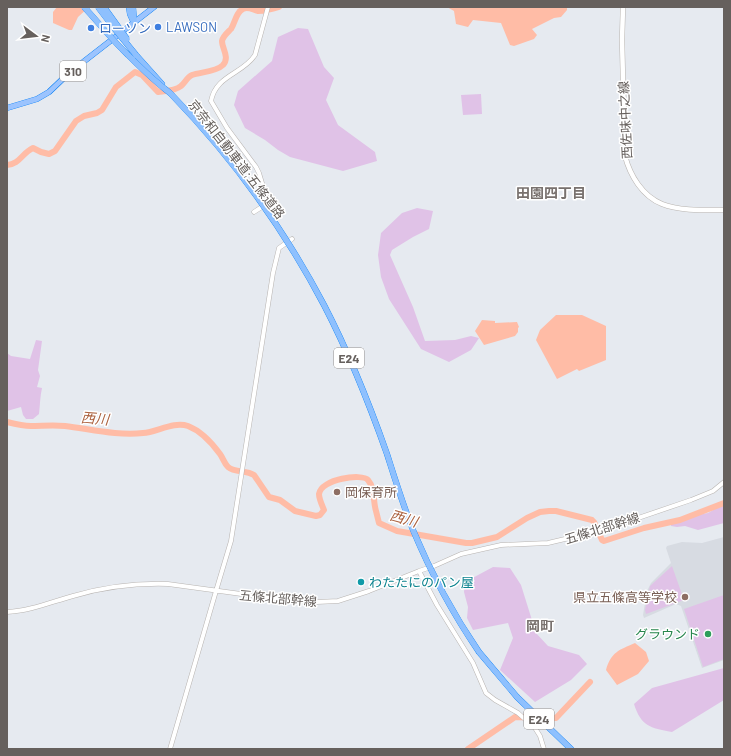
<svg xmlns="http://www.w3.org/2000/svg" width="731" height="756" font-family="Barlow,'Noto Sans JP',sans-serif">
  <rect width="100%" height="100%" fill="#e6eaf0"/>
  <!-- education -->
  <path fill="#d7dbe2" d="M724 537V660L702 668 681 606 676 604 644 618 643 615 647 591 651 583 671 563 666 548 667 546 682 542 702 543Z"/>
  <!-- green -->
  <path fill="#e0c2e7" d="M298 28 308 29 324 67 334 78 326 100 338 125 375 152 377 161 343 171 290 157 278 150 265 140 245 128 234 105 238 91 272 61 278 37Z
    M481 94 482 114 463 115 461 95Z
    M417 208 433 211 429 229 413 237 392 250 390 255 413 307 425 341 455 340 471 336 479 338 471 350 449 362 421 349 389 299 381 277 378 255 381 233 402 213Z
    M36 340 42 341 38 370 40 376 37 387 42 388C40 397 40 405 39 414L33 419H26L23 415 21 407 7 411V353L11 356 30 359Z
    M724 497V523L698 530 685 526 677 527 671 526V521L681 518 708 513 722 505Z
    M672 566 684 600 646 614 645 610 650 586Z
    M493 567 510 568 521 585 536 633 548 646 579 655 587 664 571 680 535 702 500 670 513 638 508 623 473 630 467 618 468 607 464 592 465 582Z
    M724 595V659L703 667 684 609Z
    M724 668V700L672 732C650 728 641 726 634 704L652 688Z"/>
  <!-- water -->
  <path fill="#ffbca6" d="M57 7H89L78 17 72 30H69L53 23V12Z
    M447 7H567V10L561 17 554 18 532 29 537 35 534 39 514 46 510 45 501 23 473 20 468 27 456 24 454 11Z
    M556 315H582L606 326V360L579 371 577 369 557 379 536 340 540 330Z
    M482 320 495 321V323L517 322 519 327 518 328V332L515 336 484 345 475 331Z
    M635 643 646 652 649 661 638 674 617 685 606 670C611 652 619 650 635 643Z"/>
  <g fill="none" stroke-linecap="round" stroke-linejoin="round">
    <!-- river -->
    <path stroke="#ffbca6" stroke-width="6" d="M7 165C20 164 22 153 33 148L41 152 49 154 55 151 76 121 84 116 97 113 102 110 116 87 135 72 142 75 158 92C166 91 175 91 181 86 185 83 187 77 192 75 200 72 216 72 223 65 230 57 222 49 222 41 223 36 227 33 231 29 235 23 236 12 243 9 248 6 253 10 258 11 264 11 273 9 279 7
      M7 422C15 424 23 426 31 426 42 426 53 425 65 426 90 429 118 436 143 433 157 432 174 421 188 426 201 431 212 443 220 454 223 458 224 463 228 467 235 473 246 470 254 475L269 497 280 500 295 511 316 516 320 515 324 510C322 505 319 499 319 494 321 479 362 473 368 480 375 488 373 502 376 511 377 515 378 519 379 523L397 531 466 543H472L497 537 527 518 540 512 549 511H556L592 520 594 522 602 540 604 541 644 528 680 520 724 503
      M468 749 515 717 556 718 590 682"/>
    <!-- tertiary casing -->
    <g stroke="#b8b4b1" stroke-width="5">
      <path id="tertiary" d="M254 212 268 203 259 173 256 167 227 128 211 101C216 75 243 74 255 55L268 7
        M419 571 437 605 473 663 486 693 495 700 518 713 535 728 540 736 544 749
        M7 612C30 611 51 602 73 596 104 587 136 583 168 584L292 601 317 602 338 601 369 591 419 571 434 566 461 554 501 545 548 543 603 530 691 500 713 491 724 482
        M170 749 216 591 231 541 273 273 279 248 292 239"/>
    </g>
    <!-- secondary casing -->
    <g stroke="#b8b4b0" stroke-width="5.5">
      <path id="secondary" d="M623 7 622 40 625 156C630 175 642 196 662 204 679 211 706 210 724 210"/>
    </g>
    <!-- trunk casing -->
    <g stroke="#007cf5" stroke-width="6">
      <path id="trunk" d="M7 108 37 99 49 92 69 73 154 7"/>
    </g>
    <!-- motorway casing -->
    <g stroke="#007cf5" stroke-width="6">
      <path id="motorway" d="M129 7 130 14 134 23
        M133 7 134 20
        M136 55 162 84
        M479 652 517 697 571 749"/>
    </g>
    <!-- tertiary -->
    <use href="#tertiary" stroke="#fff" stroke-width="4"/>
    <!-- secondary -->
    <use href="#secondary" stroke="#fff" stroke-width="4.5"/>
    <!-- trunk -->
    <use href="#trunk" stroke="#9cc4fe" stroke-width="5"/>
    <!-- motorway -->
    <use href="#motorway" stroke="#8ec0fe" stroke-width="5.5"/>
    <!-- motorway-bridge casing -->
    <g stroke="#007cf5" stroke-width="6" stroke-linecap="butt">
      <path id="motorway-bridge" d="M84 7C99 23 112 40 128 55 138 65 148 75 159 84 163 88 167 90 171 94 231 156 284 229 324 305 349 353 369 403 387 454 395 479 403 505 413 530 431 573 453 614 479 652
        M98 7 114 28 136 55
        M104 7 127 39"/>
    </g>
    <!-- motorway-bridge -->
    <use href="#motorway-bridge" stroke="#8ec0fe" stroke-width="5.5"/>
  </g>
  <!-- markers -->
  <g fill="#3f7fe0" stroke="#fff" stroke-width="1.5">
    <circle cx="158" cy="27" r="4"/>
    <circle cx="91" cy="28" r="4"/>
  </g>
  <g fill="#8d6e63" stroke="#fff" stroke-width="1.5">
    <circle cx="337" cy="492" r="4"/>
    <circle cx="685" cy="597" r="4"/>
  </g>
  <circle fill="#0f9aa8" stroke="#fff" stroke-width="1.5" cx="361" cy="582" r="4"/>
  <circle fill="#2e9e5b" stroke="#fff" stroke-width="1.5" cx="708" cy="634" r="4"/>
  <g text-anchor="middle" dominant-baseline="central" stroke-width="3" stroke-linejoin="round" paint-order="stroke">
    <!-- shield labels -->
    <g fill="#fff" stroke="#94908e" stroke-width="1">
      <rect x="60" y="61" width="26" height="20" rx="3"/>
      <rect x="334" y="348" width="30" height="20" rx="3"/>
      <rect x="524" y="709" width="30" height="20" rx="3"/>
    </g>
    <g font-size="12" font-weight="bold" fill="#66605d">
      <text x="73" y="71">310</text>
      <text x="349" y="358">E24</text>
      <text x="539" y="719">E24</text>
    </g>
    <!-- shop labels -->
    <g font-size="13" fill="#366cbe" stroke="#fff" text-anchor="start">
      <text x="166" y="27">LAWSON</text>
      <text x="99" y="28">ローソン</text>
    </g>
    <!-- street labels -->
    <g font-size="13" fill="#66605d" stroke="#fff">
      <text transform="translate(625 120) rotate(-93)">西佐味中之線</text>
      <text transform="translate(237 159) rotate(52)">京奈和自動車道;五條道路</text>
      <text transform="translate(602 528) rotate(-17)">五條北部幹線</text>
      <text transform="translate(278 598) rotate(5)">五條北部幹線</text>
    </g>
    <!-- education labels -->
    <g font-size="13" fill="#785e54" stroke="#fff" text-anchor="start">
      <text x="345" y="492">岡保育所</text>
      <text x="677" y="597" text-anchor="end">県立五條高等学校</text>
    </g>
    <!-- culture labels -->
    <g font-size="13" fill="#0d838f" stroke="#fff" text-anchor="start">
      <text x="369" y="582">わたたにのパン屋</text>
    </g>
    <!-- leisure labels -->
    <g font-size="13" fill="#27864d" stroke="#fff" text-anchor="end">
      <text x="700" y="634">グラウンド</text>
    </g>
    <!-- neighbourhood labels -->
    <g font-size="14" font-weight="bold" fill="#78716e" stroke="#fff">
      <text x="551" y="192">田園四丁目</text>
      <text x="540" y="625">岡町</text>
    </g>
    <!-- water labels -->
    <g font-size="14" font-style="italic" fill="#ab613e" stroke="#fff">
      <text transform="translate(95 418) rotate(5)">西川</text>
      <text transform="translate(404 518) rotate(16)">西川</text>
    </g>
  </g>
  <!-- border -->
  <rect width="731" height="756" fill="none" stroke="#66605d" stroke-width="16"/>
  <!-- north arrow -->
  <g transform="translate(36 36) rotate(105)" stroke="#ffffff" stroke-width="3" paint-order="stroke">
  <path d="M0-3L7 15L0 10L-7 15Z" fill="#66605d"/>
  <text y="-6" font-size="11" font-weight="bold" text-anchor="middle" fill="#66605d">N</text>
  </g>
</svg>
